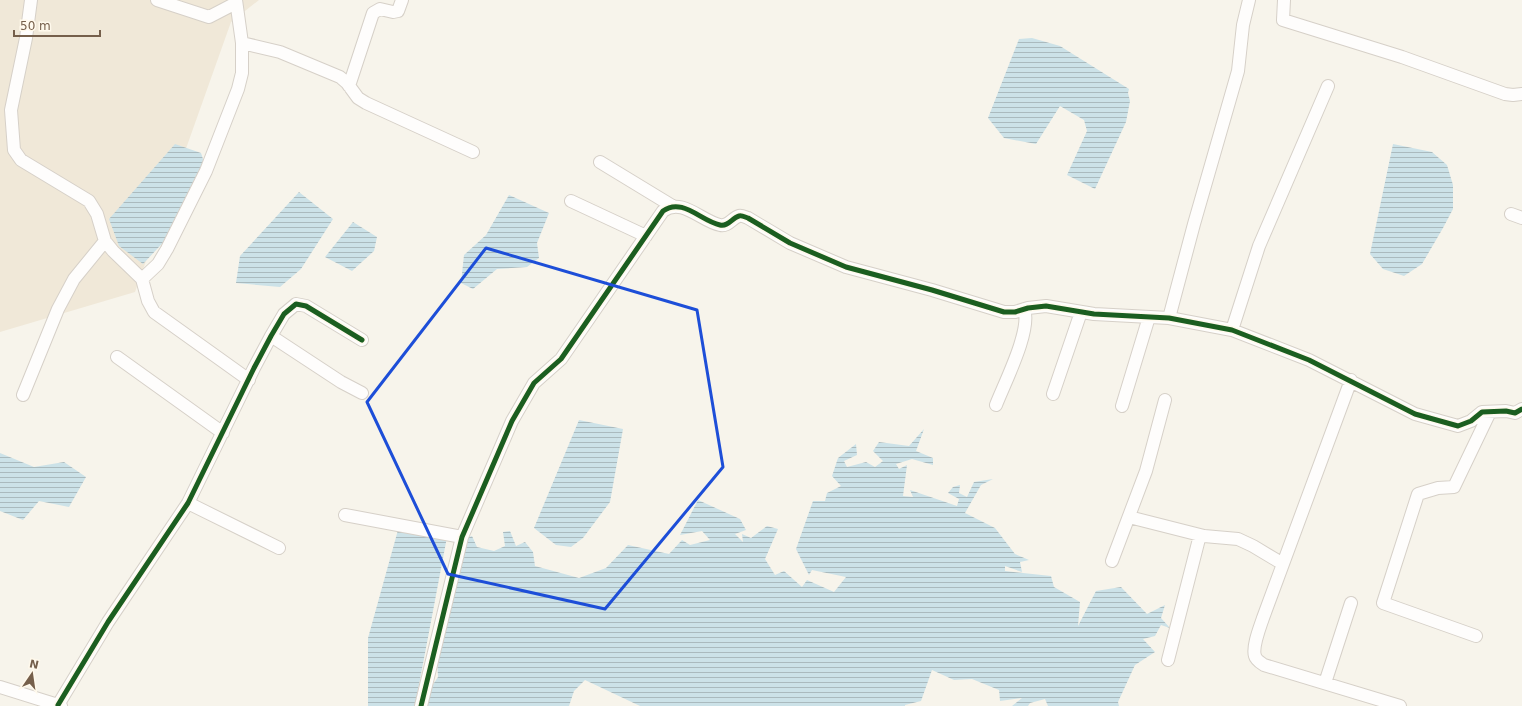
<svg xmlns="http://www.w3.org/2000/svg" width="1522" height="706" font-family="'DejaVu Sans',sans-serif">
  <defs>
    <pattern id="water-rules" width="6" height="5" patternUnits="userSpaceOnUse"><rect width="6" height="5" fill="#cce2e8"/><path d="M0 2.5h6" fill="none" stroke="#aababe"/></pattern>
  </defs>
  <rect width="100%" height="100%" fill="#f7f4eb"/>
  <!-- residential -->
  <path fill="#f0e8d8" d="M0 0H259L231 22 135 292 0 332Z"/>
  <!-- water -->
  <path fill="url(#water-rules)" d="M1032 38 1060 46 1129 89 1128 93 1130 101 1126 122 1095 189 1067 175 1087 131 1084 120 1060 106 1036 144 1004 138 988 118 1019 39Z
    M175 144 201 153 206 168 173 232 143 264 119 246 109 219Z
    M1393 144 1432 152 1447 165 1453 185V209L1443 228 1422 264 1404 276 1383 269 1370 254Z
    M299 192 333 219 301 269 280 287 236 283 240 256Z
    M509 195 549 213 537 243 539 258 527 267 497 269 473 289 461 283 464 255 486 235Z
    M353 222 377 237 374 251 352 271 325 257Z
    M579 420 623 429 610 502 583 538 571 547 556 545 534 528Z
    M924 429 916 451 933 458V465L912 459 896 464 899 469 907 465 903 496 913 497 910 490 957 506 959 499 948 493 953 487 960 485 959 493 967 497 974 482 993 479 981 485 965 513 995 528 1015 554 1029 560 1020 562 1022 572 1005 566V571L1051 576 1054 587 1080 602 1078 626 1096 591 1121 587 1147 614 1165 605 1161 618 1170 628 1161 625 1155 636 1143 639 1155 652 1135 665 1118 702 1119 706H1048L1045 699 1030 703 1028 706H1012L1022 698 1000 701 999 690 972 679 954 680 932 670 921 701 905 705V706H640L585 680 574 691 569 706H428L426 695 438 677 436 645 464 539 472 536 477 547 494 551 505 546 503 532 510 531 516 546 525 542 533 552 535 566 579 578 606 568 628 545 669 554 682 540 690 545 710 540 702 531 680 535 698 500 740 519 746 530 735 534 743 542 742 534 751 538 767 526 778 529 765 559 775 575 784 571 802 587 807 580 834 592 846 577 812 570 809 575 796 549 813 501H825L827 493 841 486 832 476 838 458 856 444 857 455 844 461 847 467 866 462 875 467 883 461 873 451 879 442 909 446Z
    M0 453 34 467 64 462 86 477 69 507 39 501 23 520 0 511Z
    M398 530 447 537 415 706H368V638Z"/>
  <g fill="none" stroke-linecap="round" stroke-linejoin="round">
    <!-- minor casing -->
    <g stroke="#d6d0c8" stroke-width="14">
      <path id="minor" d="M31 0 26 38 11 110 14 150 21 160 89 201 97 214 105 241 113 251 142 279 148 301 154 312 249 380
        M157 0 209 17 236 3
        M1284 0 1283 20 1402 57 1505 94 1513 95 1522 94
        M242 43 280 52 340 77 347 83 358 98 366 103 473 152
        M349 86 373 13 380 9 393 12 398 11 402 0
        M600 162 674 207
        M571 201 646 236
        M1511 214 1522 218
        M142 279 158 264 167 249 206 171 238 89 242 73V43L236 0
        M1169 318 1194 224 1238 71 1243 25 1249 0
        M1232 330 1259 246 1328 86
        M271 336 341 382 362 393
        M117 357 223 433
        M1351 380 1263 618C1260 627 1252 647 1255 656 1256 660 1261 663 1264 665L1400 706
        M1053 394 1081 312
        M23 395 58 309 74 279 105 241
        M996 405C1004 384 1032 330 1024 309
        M1122 406 1149 317
        M188 503 279 548
        M345 515 462 537
        M1129 517 1204 536 1238 539 1253 546 1283 564
        M1112 561 1146 471 1165 400
        M1476 636 1383 603 1418 494 1438 488 1454 487 1490 412
        M1168 660 1200 535
        M1325 683 1351 603
        M0 687 61 706
        M58 705 108 622 188 503 254 368 271 336 284 314 296 304 306 306 362 340
        M421 706 462 537 512 421 534 383 561 359 663 211C682 197 701 221 720 225 728 227 732 218 739 216 741 215 745 217 748 218L790 243 846 267 932 290 1004 312H1015L1028 308 1046 306 1094 314 1169 318 1232 330 1309 360 1415 414 1458 426 1471 421 1482 412 1506 411 1515 413 1522 409"/>
    </g>
    <!-- minor -->
    <use href="#minor" stroke="#fefdfc" stroke-width="12"/>
    <!-- cycleway casing -->
    <g stroke="#fff9ec" stroke-width="8">
      <path id="cycleway" d="M58 705 108 622 188 503 254 368 271 336 284 314 296 304 306 306 362 340
        M421 706 462 537 512 421 534 383 561 359 663 211C682 197 701 221 720 225 728 227 732 218 739 216 741 215 745 217 748 218L790 243 846 267 932 290 1004 312H1015L1028 308 1046 306 1094 314 1169 318 1232 330 1309 360 1415 414 1458 426 1471 421 1482 412 1506 411 1515 413 1522 409"/>
    </g>
    <!-- cycleway -->
    <use href="#cycleway" stroke="#1b5e20" stroke-width="5"/>
  </g>
  <!-- marked area -->
  <path fill="none" stroke="#1d4ed8" stroke-width="3" stroke-linejoin="round" d="M486 248 697 310 723 467 605 609 448 574 367 402Z"/>
  <!-- north arrow -->
  <g transform="translate(32 674) rotate(13)" stroke="#fff9ec" stroke-width="3" paint-order="stroke">
  <path d="M0-3L7 15L0 10L-7 15Z" fill="#755f4b"/>
  <text y="-6" font-size="11" font-weight="bold" text-anchor="middle" fill="#755f4b">N</text>
  </g>
  <!-- scale -->
  <path d="M14 30v6h86v-6" fill="none" stroke="#755f4b" stroke-width="2"/>
  <text x="20" y="30" font-size="12" fill="#755f4b" stroke="#fff9ec" stroke-width="3" paint-order="stroke">50 m</text>
</svg>
